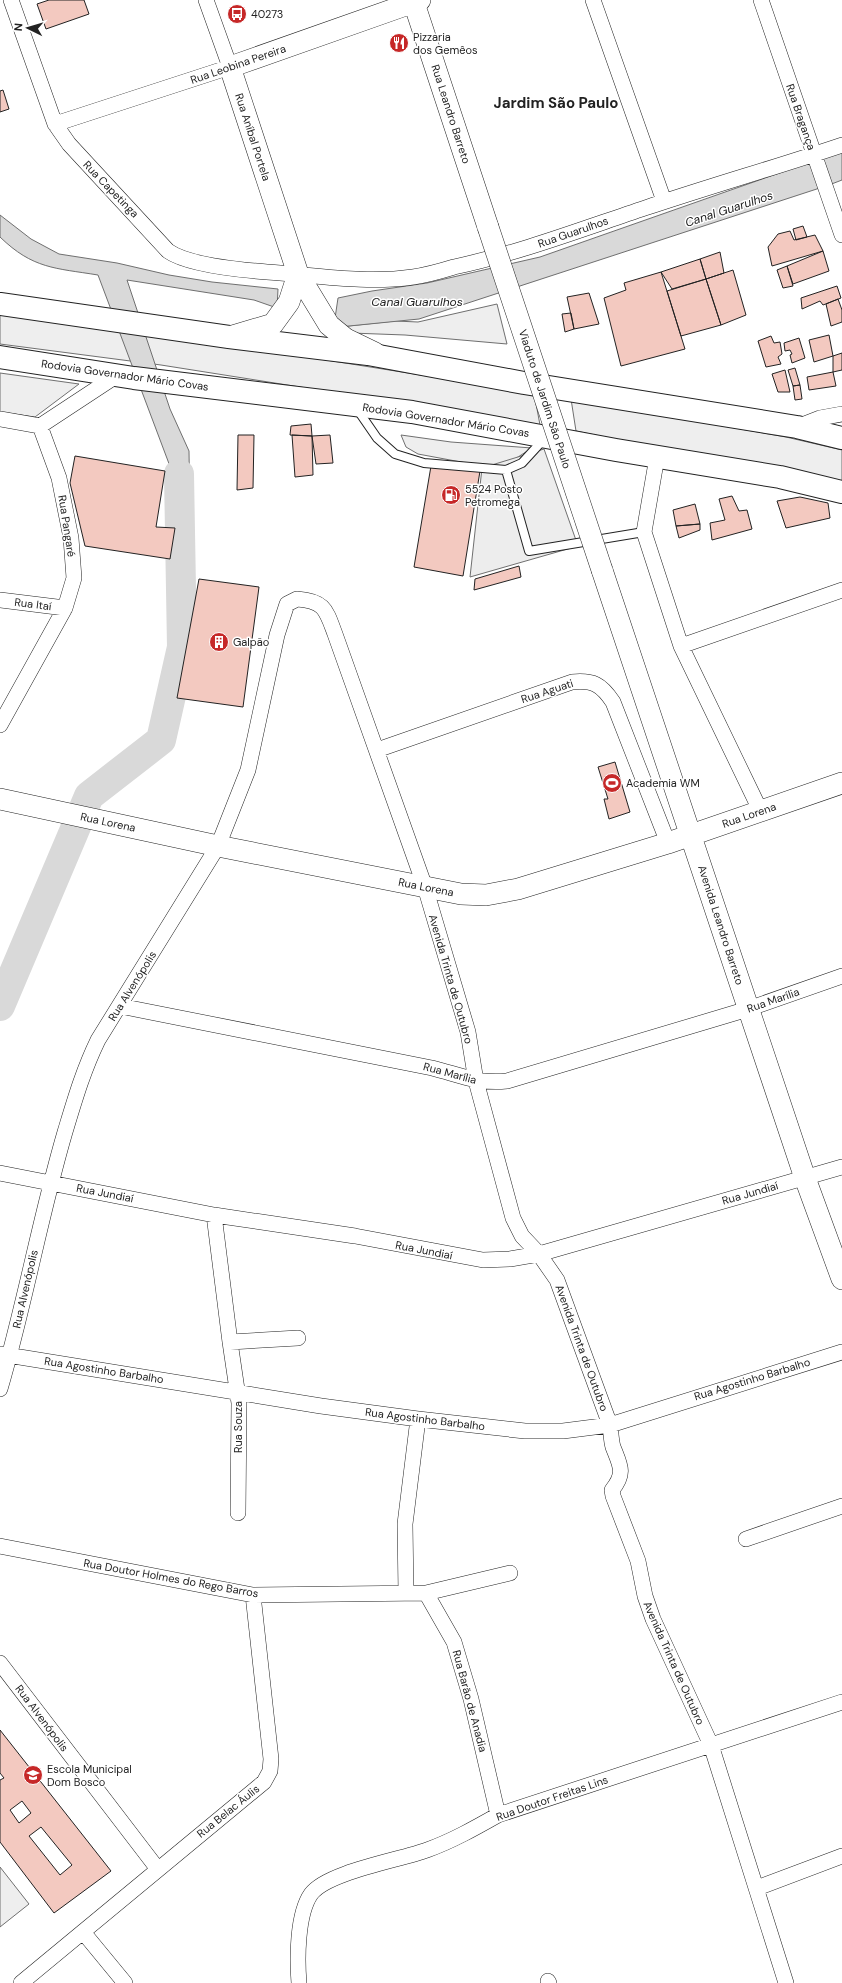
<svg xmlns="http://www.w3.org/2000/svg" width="842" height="1983" font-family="'DM Sans',sans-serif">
  <rect width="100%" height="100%" fill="#fff"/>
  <!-- green -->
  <path fill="#eee" stroke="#6f6f6f" d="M497 304 507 344 405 335 351 333 339 327 395 321 418 322Z
    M0 312 219 343 534 393 540 425 161 365 0 344Z
    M0 373 79 384 35 417 0 412Z
    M571 399 786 437 842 450V487L576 431Z
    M401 435 451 442 532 448 504 466 477 465 418 454 406 447Z
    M0 1867 29 1904 0 1927Z"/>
  <!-- parking -->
  <path fill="#ededed" stroke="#6f6f6f" d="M544 449 578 546 470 577 482 468Z"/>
  <!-- water -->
  <path fill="#d9d9d9" stroke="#6f6f6f" d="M842 151V180L829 185 419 319 339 327 334 325 338 298 372 291 427 283 540 257Z
    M0 215 31 239 59 254 117 263 169 275 212 282 278 289 277 308 254 300 127 280 170 409 189 451 190 518 174 514 171 469 98 275C55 268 33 269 0 237Z"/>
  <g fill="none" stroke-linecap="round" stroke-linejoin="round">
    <!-- river -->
    <path stroke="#d9d9d9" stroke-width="30" d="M0 1006 89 796 161 740 182 647 179 474"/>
  </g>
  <!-- building -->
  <path fill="#f3c9c0" stroke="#222" fill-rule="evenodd" d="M49 0H84L89 14 46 29 37 4Z
    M3 90 9 109 0 112V91Z
    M803 226 807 237 796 240 793 229Z
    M790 231 794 240 815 235 823 251 772 266 768 247 778 234Z
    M823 251 829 271 793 284 787 266Z
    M720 252 724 273 706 279 700 259Z
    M700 259 706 279 672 289 661 272Z
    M787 266 793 286 783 288 777 270Z
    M733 270 746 315 721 325 706 279Z
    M661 272 685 349 621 366 604 298 626 290 624 283Z
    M706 279 721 325 681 336 667 291Z
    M837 286 841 298 823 305 820 301 802 309 801 298Z
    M589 293 599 324 574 329 567 297Z
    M838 299 842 310V322L831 326 826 304Z
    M571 313 574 329 565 332 562 314Z
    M829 335 833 356 814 362 809 340Z
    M771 336 774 343 780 342 782 354 778 357 781 364 766 367 758 341Z
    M799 338 805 358 792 363 790 355 792 354 790 350 785 351 784 343Z
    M842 353V370L833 372V356Z
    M795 368 800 385 793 386 788 370Z
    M785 370 790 392H778L772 374Z
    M833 372 836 386 809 390 807 377Z
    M800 385 802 399 795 400 793 386Z
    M311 424 312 436 290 435 291 426Z
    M238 435H254L253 488 237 490Z
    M292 435 312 436 313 475 295 477Z
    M330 435 333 463 316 464 312 436Z
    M75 456 165 471 156 527 175 528 170 559 85 546 70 483Z
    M431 466 480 471 463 576 414 567Z
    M732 496 739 511 747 510 752 529 712 540 710 523 725 520 719 499Z
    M800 497 828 503 830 518 786 528 777 501Z
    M695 504 700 524 676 526 673 510Z
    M700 524V530L679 538 676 526Z
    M519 566 521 577 474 590 475 579Z
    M199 579 259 587 243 707 177 698Z
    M615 762 630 812 609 819 604 799H608L598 767Z
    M0 1730 111 1871 54 1913 0 1842V1780L4 1778 0 1773ZM22 1801 31 1813 19 1823 10 1810ZM41 1827 72 1865 60 1875 29 1836Z"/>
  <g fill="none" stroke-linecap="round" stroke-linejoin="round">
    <!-- lane casing -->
    <g stroke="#222" stroke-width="10">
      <path id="lane" d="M357 409 377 438 395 454 424 463 506 470 522 463 544 439
        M506 470 529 551 644 532"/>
    </g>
    <!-- street casing -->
    <g stroke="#222" stroke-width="16">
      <path id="street" d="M11 0 55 124 69 144 168 251C188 265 241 270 267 272 315 275 365 284 413 277 427 275 441 271 454 267 519 253 582 229 645 208 710 186 777 167 842 145
        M593 0 664 201
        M761 0 842 235
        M55 124 230 67 206 0
        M0 419 40 426 59 478 71 538 74 578 65 608 0 725
        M40 426 116 376
        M797 427 820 418 842 414
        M657 457 644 532 681 646 761 812
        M0 600 65 608
        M681 646 842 590
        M377 750 572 682C593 680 601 684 613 702L668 843
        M120 1006 432 1068C460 1075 478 1084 507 1081L748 1009 842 976
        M0 1173 214 1215 355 1236 483 1260 510 1259 539 1254 842 1167
        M214 1215 230 1342 298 1338
        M230 1342 239 1403 238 1513
        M1 1354 321 1406 418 1419 525 1431H563L610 1425 842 1352
        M0 1389C25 1304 40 1217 65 1132 75 1099 83 1071 98 1040L218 846 248 770 277 635 287 604 297 599C325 601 326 610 335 634L425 887 468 1032 476 1081 513 1218 522 1236 539 1254 557 1280 610 1425C611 1432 611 1440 613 1447 620 1465 626 1473 612 1490L613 1496 638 1561 645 1596 653 1619 711 1745 786 1983
        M746 1539 842 1506
        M0 1546 253 1595 426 1593 510 1573
        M406 1593 405 1524 418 1419
        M426 1593 454 1642 471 1699 498 1815
        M0 1663 157 1868
        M757 1888 842 1856
        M83 1932 125 1983
        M548 1981 549 1983
        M21 1983 264 1782 270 1771 271 1759 253 1595
        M299 1983C297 1959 297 1914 311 1894 327 1872 400 1860 427 1850 452 1841 475 1828 498 1815L842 1702"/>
    </g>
    <!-- secondary casing -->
    <g stroke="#222" stroke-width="22">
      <path id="secondary" d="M413 0 488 227
        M229 337 273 324 289 302 298 274
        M375 353 346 339 329 325 298 274 230 67 420 0
        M602 570 805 1178 842 1279
        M0 799 218 846 461 894 486 895 518 889 668 843 842 783"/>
    </g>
    <!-- highway casing -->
    <g stroke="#222" stroke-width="24">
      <path id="highway" d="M0 304 229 337 368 354 524 383 797 427 842 438
        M0 357 134 378 412 412 616 450 780 477 842 492"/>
    </g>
    <!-- lane -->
    <use href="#lane" stroke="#fff" stroke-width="8"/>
    <!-- street -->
    <use href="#street" stroke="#fff" stroke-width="15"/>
    <!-- secondary -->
    <use href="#secondary" stroke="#fff" stroke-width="21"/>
    <!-- highway -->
    <use href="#highway" stroke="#fff" stroke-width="22"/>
    <!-- secondary-bridge casing -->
    <g stroke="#222" stroke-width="22" stroke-linecap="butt">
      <path id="secondary-bridge" d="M488 227 602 570"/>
    </g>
    <!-- secondary-bridge -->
    <use href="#secondary-bridge" stroke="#fff" stroke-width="21"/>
  </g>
  <!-- icons -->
  <defs>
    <g id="bus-disc" transform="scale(1)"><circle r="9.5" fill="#c62828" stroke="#fff"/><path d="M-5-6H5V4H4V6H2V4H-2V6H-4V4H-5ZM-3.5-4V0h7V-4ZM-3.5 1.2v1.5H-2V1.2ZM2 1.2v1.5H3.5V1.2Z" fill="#fff"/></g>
    <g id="restaurant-disc" transform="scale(1)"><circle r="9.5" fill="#c62828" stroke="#fff"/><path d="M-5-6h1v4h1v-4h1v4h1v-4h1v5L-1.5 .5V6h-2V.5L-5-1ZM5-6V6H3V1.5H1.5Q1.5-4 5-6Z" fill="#fff"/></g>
    <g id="fuel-disc" transform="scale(1)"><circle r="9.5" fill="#c62828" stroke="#fff"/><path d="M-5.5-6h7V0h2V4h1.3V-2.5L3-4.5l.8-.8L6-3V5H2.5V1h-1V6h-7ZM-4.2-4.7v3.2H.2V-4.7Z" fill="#fff"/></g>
    <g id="building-disc" transform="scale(1)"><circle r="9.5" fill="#c62828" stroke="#fff"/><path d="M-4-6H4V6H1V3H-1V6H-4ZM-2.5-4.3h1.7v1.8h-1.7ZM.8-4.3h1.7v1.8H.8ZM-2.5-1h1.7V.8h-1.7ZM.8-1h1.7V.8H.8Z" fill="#fff"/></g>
    <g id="stadium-disc" transform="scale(1)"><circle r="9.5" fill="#c62828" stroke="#fff"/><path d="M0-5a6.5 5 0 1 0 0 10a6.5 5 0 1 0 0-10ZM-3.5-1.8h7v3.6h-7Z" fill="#fff"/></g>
    <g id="school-disc" transform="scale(1)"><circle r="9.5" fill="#c62828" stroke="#fff"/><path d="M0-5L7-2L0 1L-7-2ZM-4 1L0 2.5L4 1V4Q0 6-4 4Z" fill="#fff"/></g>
  </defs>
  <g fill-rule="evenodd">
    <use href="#bus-disc" x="237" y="14"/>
    <use href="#restaurant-disc" x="399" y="43"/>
    <use href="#fuel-disc" x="451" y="495"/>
    <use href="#building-disc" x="219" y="642"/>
    <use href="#stadium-disc" x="612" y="783"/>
    <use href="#school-disc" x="33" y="1775"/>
  </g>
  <g text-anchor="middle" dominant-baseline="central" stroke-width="3" stroke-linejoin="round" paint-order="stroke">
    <!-- poi labels -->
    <g font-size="11" fill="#222" stroke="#fff" text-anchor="start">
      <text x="251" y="14">40273</text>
      <text x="413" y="37">Pizzaria<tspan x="413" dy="13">dos Gemêos</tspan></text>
      <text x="465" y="489">5524 Posto<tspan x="465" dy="13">Petromega</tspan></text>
      <text x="233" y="642">Galpão</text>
      <text x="626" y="783">Academia WM</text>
      <text x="47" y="1769">Escola Municipal<tspan x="47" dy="13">Dom Bosco</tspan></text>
    </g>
    <!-- street labels -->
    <g font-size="11" fill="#222" stroke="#fff">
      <text transform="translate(238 64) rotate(-19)">Rua Leobina Pereira</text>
      <text transform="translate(451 114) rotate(72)">Rua Leandro Barreto</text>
      <text transform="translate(801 117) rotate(71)">Rua Bragança</text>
      <text transform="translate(253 137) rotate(72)">Rua Aníbal Portela</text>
      <text transform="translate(111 189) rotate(46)">Rua Capetinga</text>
      <text transform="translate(573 232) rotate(-19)">Rua Guarulhos</text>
      <text transform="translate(125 375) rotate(8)">Rodovia Governador Mário Covas</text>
      <text transform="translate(545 399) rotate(72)">Viaduto de Jardim São Paulo</text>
      <text transform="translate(446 420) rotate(9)">Rodovia Governador Mário Covas</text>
      <text transform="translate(67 526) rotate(81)">Rua Pangaré</text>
      <text transform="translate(33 604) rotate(7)">Rua Itaí</text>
      <text transform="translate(547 691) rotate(-18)">Rua Aguati</text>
      <text transform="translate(749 815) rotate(-19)">Rua Lorena</text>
      <text transform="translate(108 822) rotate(12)">Rua Lorena</text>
      <text transform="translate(426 887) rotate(11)">Rua Lorena</text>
      <text transform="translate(721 925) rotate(72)">Avenida Leandro Barreto</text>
      <text transform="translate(451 979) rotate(74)">Avenida Trinta de Outubro</text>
      <text transform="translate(132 986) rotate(-58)">Rua Alvenópolis</text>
      <text transform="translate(773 1000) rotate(-19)">Rua Marília</text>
      <text transform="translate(450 1073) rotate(15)">Rua Marília</text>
      <text transform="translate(105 1193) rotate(11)">Rua Jundiaí</text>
      <text transform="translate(750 1193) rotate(-16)">Rua Jundiaí</text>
      <text transform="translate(424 1250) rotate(11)">Rua Jundiaí</text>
      <text transform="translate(25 1289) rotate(-77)">Rua Alvenópolis</text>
      <text transform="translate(582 1348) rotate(70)">Avenida Trinta de Outubro</text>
      <text transform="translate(104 1370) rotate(9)">Rua Agostinho Barbalho</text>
      <text transform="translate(752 1379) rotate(-17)">Rua Agostinho Barbalho</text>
      <text transform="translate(425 1419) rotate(7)">Rua Agostinho Barbalho</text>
      <text transform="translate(238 1427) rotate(-90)">Rua Souza</text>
      <text transform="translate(171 1578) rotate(10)">Rua Doutor Holmes do Rego Barros</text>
      <text transform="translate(674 1663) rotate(66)">Avenida Trinta de Outubro</text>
      <text transform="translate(470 1701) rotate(75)">Rua Barão de Anadia</text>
      <text transform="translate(42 1718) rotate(53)">Rua Alvenópolis</text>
      <text transform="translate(552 1798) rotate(-19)">Rua Doutor Freitas Lins</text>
      <text transform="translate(228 1811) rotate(-39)">Rua Belac Áulis</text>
    </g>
    <!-- water labels -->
    <g font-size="12" font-style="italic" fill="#222" stroke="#fff">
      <text transform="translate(729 209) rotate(-18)">Canal Guarulhos</text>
      <text x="417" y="302">Canal Guarulhos</text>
    </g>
    <!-- district labels -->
    <g font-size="15" font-weight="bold" fill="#222" stroke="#fff">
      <text x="556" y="103">Jardim São Paulo</text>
    </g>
  </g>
  <!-- north arrow -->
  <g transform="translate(28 28) rotate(275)" stroke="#ffffff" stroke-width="3" paint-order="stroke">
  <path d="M0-3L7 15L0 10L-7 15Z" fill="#222222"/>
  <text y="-6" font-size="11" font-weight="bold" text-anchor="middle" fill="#222222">N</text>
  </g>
</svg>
